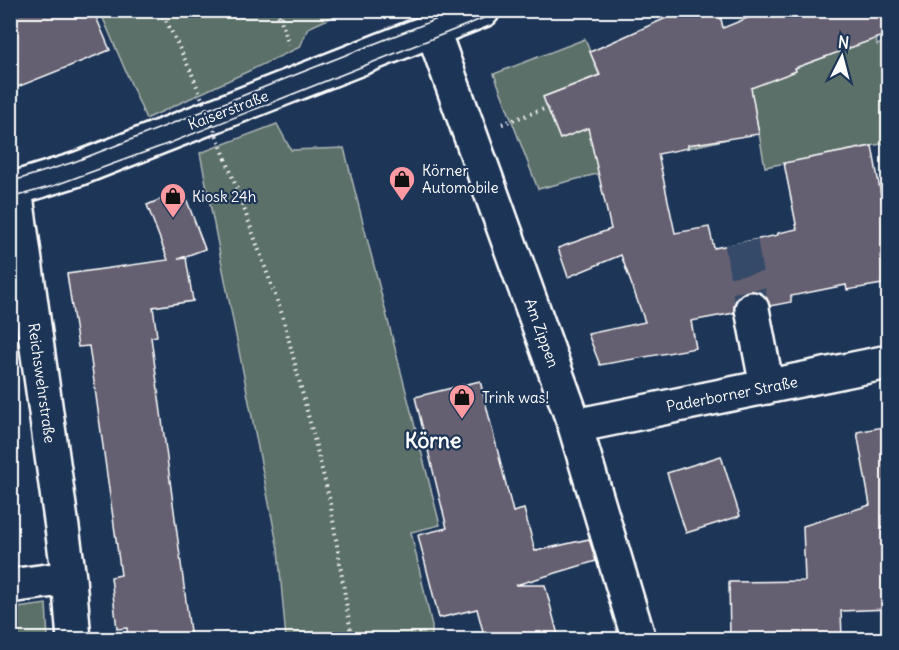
<svg xmlns="http://www.w3.org/2000/svg" width="899" height="650" font-family="Delius,sans-serif">
  <rect width="100%" height="100%" fill="#1d3557"/>
  <filter id="ink" filterUnits="userSpaceOnUse"><feTurbulence type="fractalNoise" baseFrequency=".0167" numOctaves="2"/><feDisplacementMap in="SourceGraphic" scale="12" xChannelSelector="R" yChannelSelector="G"/><feConvolveMatrix kernelMatrix="1 2 1 2 8 2 1 2 1" color-interpolation-filters="sRGB"/></filter>
  <g filter="url(#ink)">
    <!-- green -->
    <path fill="#5b6f6b" stroke="#adb7b5" stroke-width="1.5" d="M100 11H346L308 28 300 47 146 119Z
      M874 16 877 45 888 41V156L886 143 765 167 756 117 726 123 728 139 688 148 679 90 795 68 828 56Z
      M585 39 599 75 543 97 560 139 615 117 659 158 538 189 494 74Z
      M277 124 291 150 344 148 440 525 411 532 432 626V639H286L278 549 200 153Z
      M46 604 48 639H11V609Z"/>
    <!-- building -->
    <path fill="#656171" stroke="#fff" stroke-width="1.5" d="M10 10H93L110 50 10 90Z
      M684 10H719L723 28 767 10H888V34L795 68 796 71 751 88 759 134 688 145V148L658 154 675 233 709 227 714 248 778 235V233L797 229 784 163 872 146 884 212H888V283L847 290 846 285 791 296V302L770 306 766 297 759 292 748 291 739 295 735 302 734 313 691 321 696 348 600 365 588 334 645 322 621 255 568 277 558 248 611 229 588 128 560 139 543 97 600 75 590 52Z
      M183 190 205 249 178 259 186 258 193 301 153 307 157 336 151 337 191 639H128L127 628 117 629 111 577 121 575 89 346 78 347 67 274 168 260 147 205Z
      M480 381 513 512 524 509 535 551 589 539 596 561 516 585H545L559 639H485L477 609 439 618 418 535 447 528 415 397Z
      M888 426V609L841 611 842 637 730 639 729 582 805 581 803 526 870 505 857 432Z
      M721 456 740 516 686 533 667 473Z"/>
    <g fill="none" stroke-linecap="round" stroke-linejoin="round">
      <!-- minor-tunnel -->
      <path stroke="#344968" stroke-width="33" stroke-dasharray="33 16" stroke-linecap="butt" d="M741 242 752 309"/>
      <!-- minor casing -->
      <g stroke="#fff" stroke-width="38">
        <path id="minor" d="M433 31 575 426 639 640
          M15 189 69 578 74 640
          M752 309 767 387
          M575 426 888 362
          M10 586 69 578"/>
      </g>
      <!-- major casing -->
      <g stroke="#fff" stroke-width="38">
        <path id="major" d="M10 190 78 169 483 10"/>
      </g>
      <!-- path -->
      <path stroke="#fff" stroke-width="4" stroke-dasharray="1.5 4.5" stroke-linecap="butt" d="M161 10 192 74
        M275 10 281 20
        M284 10 281 20 289 45
        M502 124 547 108
        M226 159 283 317 330 501 352 640"/>
      <!-- minor -->
      <use href="#minor" stroke="#1d3557" stroke-width="33"/>
      <!-- major -->
      <use href="#major" stroke="#1d3557" stroke-width="33"/>
      <!-- tram -->
      <path stroke="#fff" stroke-width="1.5" d="M10 182 74 162 460 10
        M10 198 53 186 170 143 504 10"/>
      <!-- path-bridge -->
      <path stroke="#fff" stroke-width="4" stroke-dasharray="1.5 4.5" stroke-linecap="butt" d="M192 74 226 159"/>
    </g>
  </g>
  <!-- icons -->
  <defs>
    <g id="shop-pin" transform="scale(1.35)"><path d="M0 17L-7.5 6A9.5 9.5 0 1 1 7.5 6Z" fill="#ff9aa2" stroke="#1d3557"/><path d="M-5-2.5h2.3a2.7 3.5 0 0 1 5.4 0H5L5.5 6h-11ZM-1.5-2.5h3a1.5 2.3 0 0 0-3 0Z" fill="#111"/></g>
  </defs>
  <g fill-rule="evenodd">
    <use href="#shop-pin" x="402" y="179"/>
    <use href="#shop-pin" x="173" y="196"/>
    <use href="#shop-pin" x="462" y="397"/>
  </g>
  <g text-anchor="middle" dominant-baseline="central" stroke-width="4.5" stroke-linejoin="round" paint-order="stroke">
    <!-- street labels -->
    <g font-size="15" fill="#fff" stroke="#1d3557">
      <text transform="translate(228 110) rotate(-21)">Kaiserstraße</text>
      <text transform="translate(542 333) rotate(70)">Am Zippen</text>
      <text transform="translate(42 383) rotate(82)">Reichswehrstraße</text>
      <text transform="translate(732 394) rotate(-11)">Paderborner Straße</text>
    </g>
    <!-- poi labels -->
    <g font-size="15" fill="#fff" stroke="#1d3557" text-anchor="start">
      <text x="422" y="170">Körner<tspan x="422" dy="17">Automobile</tspan></text>
      <text x="192" y="196">Kiosk 24h</text>
      <text x="482" y="397">Trink was!</text>
    </g>
    <!-- district labels -->
    <g font-size="21" font-weight="bold" fill="#fff" stroke="#1d3557">
      <text x="433" y="440">Körne</text>
    </g>
  </g>
  <!-- margin -->
  <rect width="899" height="650" fill="none" stroke="#1d3557" stroke-width="36"/>
  <rect x="18" y="18" width="863" height="614" fill="none" stroke="#fff" stroke-width="2" filter="url(#ink)"/>
  <!-- north arrow -->
  <g transform="translate(842 57) rotate(6)" stroke="#1d3557" stroke-width="4.5" paint-order="stroke">
  <path d="M0-4.5L10 22L0 15L-10 22Z" fill="#ffffff"/>
  <text y="-9" font-size="16" font-weight="bold" text-anchor="middle" fill="#ffffff">N</text>
  </g>
</svg>
